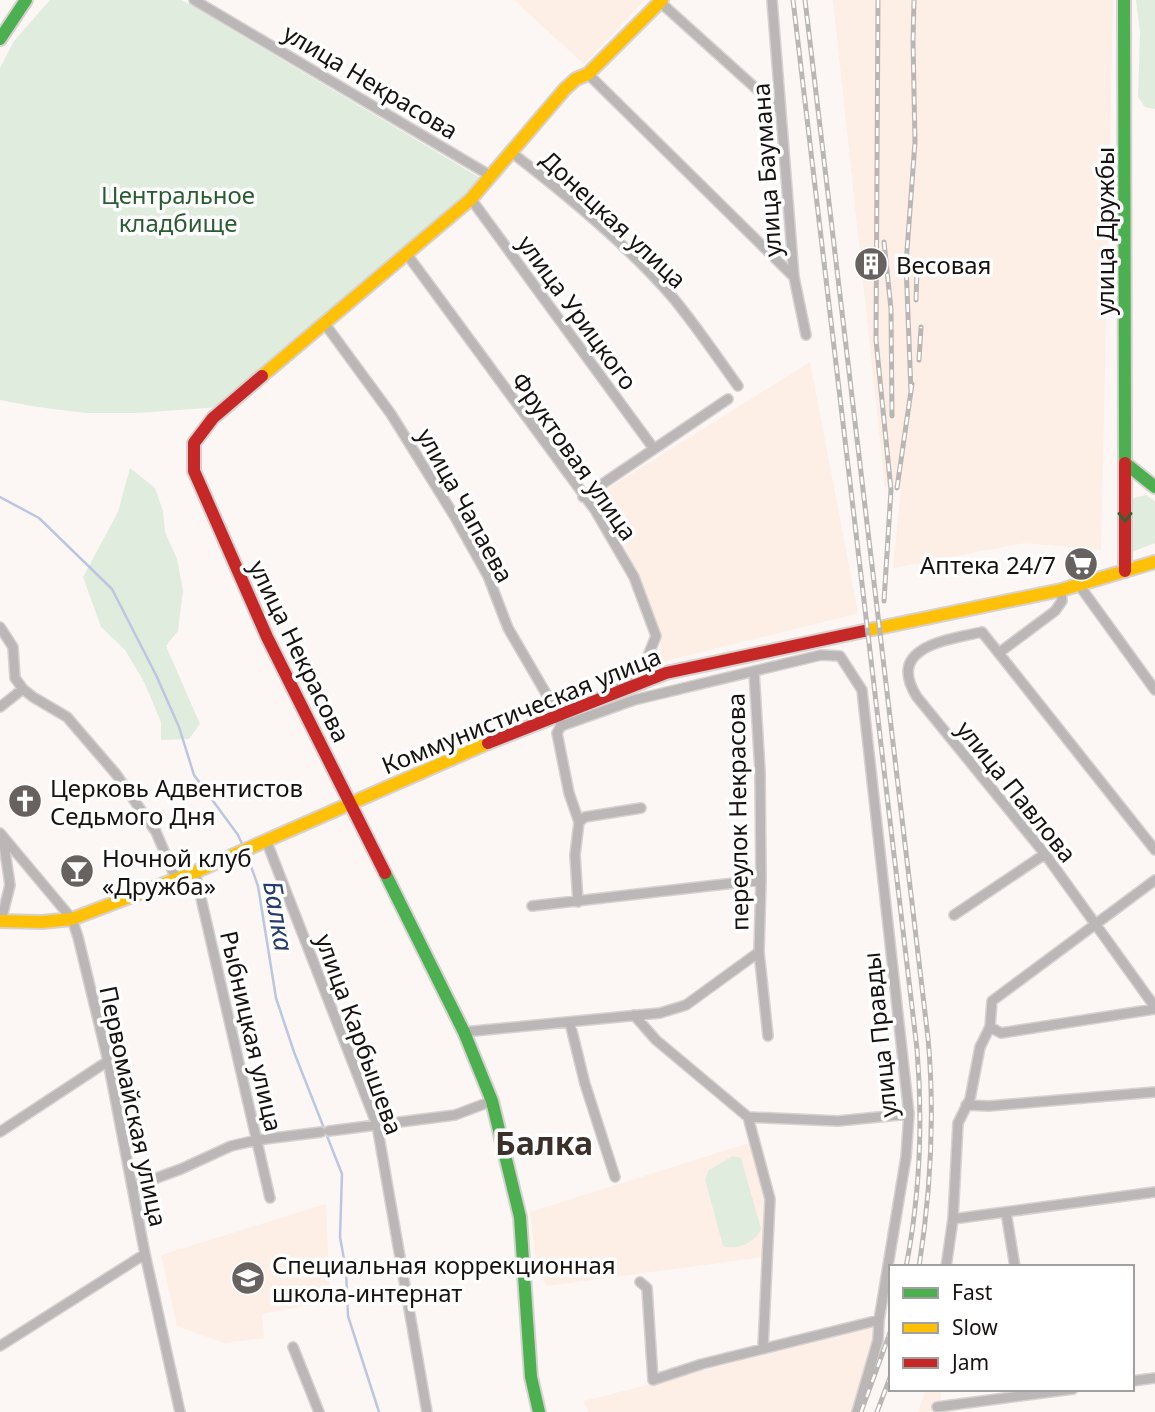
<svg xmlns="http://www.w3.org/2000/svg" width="1155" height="1412" font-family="'Noto Sans',sans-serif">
  <rect width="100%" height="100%" fill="#fcf7f4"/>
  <!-- built -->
  <path fill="#fdeee6" d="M514 0H645L584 64Z
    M833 0H1113L1101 550 1025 543 893 568 901 489 885 487Z
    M810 362 858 613 661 662 660 639 604 491Z
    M749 1143 765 1200 764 1257 546 1286 537 1269 530 1212Z
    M326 1204 330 1301 262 1314 264 1338 224 1343 177 1326 161 1255Z
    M879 1326 857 1412H588L584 1401Z
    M926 1389H941V1412H918Z"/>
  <!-- green -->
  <path fill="#e0ecdd" d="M50 0H182L482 179 221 407 136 413H86L37 407 0 400V68L14 41Z
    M1136 0H1155V109L1145 107 1138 97 1140 32Z
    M130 468 155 488 163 511 165 532 177 559 183 590 178 631 166 646 200 724 189 739 161 740V722L144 682 125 650 101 627 83 577 118 512Z
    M1146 495 1155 501V543L1134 551 1130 547V499Z
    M733 1156 741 1158 761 1229C754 1244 738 1250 723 1246L705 1179 709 1170Z"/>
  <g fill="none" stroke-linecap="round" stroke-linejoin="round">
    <!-- stream -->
    <path stroke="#bbc7e0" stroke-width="2.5" d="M0 497 39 518 112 589 156 675 179 727 194 775 238 835 243 846
      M247 855 258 886 276 998 294 1052 342 1174 340 1237 346 1270 348 1316 379 1412"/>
    <!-- street casing -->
    <g stroke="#d7d2d0" stroke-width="12">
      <path id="street" d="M194 0 491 176
        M772 0 794 277 806 335
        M660 2 781 111
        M588 74 794 277
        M511 152C567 195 629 246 674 299 697 327 717 357 738 386
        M471 199 654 449
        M406 253 595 510 634 577 656 636 648 656 619 689
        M325 324 391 414 455 517 488 576 508 628 558 714 561 726 634 700 821 655 840 656 862 690 909 1114 906 1157 879 1320 878 1340 857 1412
        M583 497 728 399
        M1079 585 1155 690
        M0 627 13 647 15 678 23 689 33 697 67 717 116 774 156 832 176 879
        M1000 652 1055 611 1062 601 1061 590
        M754 671 760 771 761 880 759 952 768 1036
        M0 707 23 689
        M561 726 557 733 569 793 579 822
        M0 833 72 919 78 937 108 1061 145 1254 180 1412
        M266 840 377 1125 427 1412
        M1155 850 982 632C948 640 885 646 917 697L1045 854 1155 1007
        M195 872 270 1198
        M578 902 575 855 579 822 585 817 641 808
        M532 906 761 880
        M954 915 1045 854
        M1 921 10 885 3 838
        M634 1015 656 1040 748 1117 838 1121 909 1114
        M570 1023 585 1084 615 1177
        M990 1027 992 1001 1155 880
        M990 1027 1001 1033 1155 1009
        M464 1032 660 1013 686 1005 759 952
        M966 1105 989 1106 1155 1092
        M748 1117 770 1199 763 1349
        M329 1131 455 1115 492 1101
        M0 1132 108 1061
        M132 1187 181 1169 231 1146 257 1140 321 1132
        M1006 1212 1015 1267
        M953 1219 1155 1192
        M946 1267 953 1219 958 1123 970 1099 980 1047 990 1027
        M640 1282 647 1288 653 1380 702 1364 879 1320
        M0 1346 145 1254
        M293 1347 319 1412
        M1132 1381 1155 1378
        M937 1407 1073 1389"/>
    </g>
    <!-- fast casing -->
    <g stroke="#d7d2d0" stroke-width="16">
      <path id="fast" d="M1124 0 1125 463 1155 487
        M0 39 26 0
        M385 873 464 1032 492 1101 520 1217 531 1377 539 1412"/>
    </g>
    <!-- slow casing -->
    <g stroke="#d7d2d0" stroke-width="16">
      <path id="slow" d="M262 376 471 199 565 89 576 79 588 74 662 0
        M864 631 1061 590 1155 562
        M0 921 42 922 72 919 195 872 488 743"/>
    </g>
    <!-- jam casing -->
    <g stroke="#d7d2d0" stroke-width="16">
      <path id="jam" d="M262 376 213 418 194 443V471L267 637 385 873
        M1125 463V571
        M488 743 666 673 864 631"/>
    </g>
    <!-- street -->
    <use href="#street" stroke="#bbb7b7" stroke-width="9"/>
    <!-- fast -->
    <use href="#fast" stroke="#4caf50" stroke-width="12"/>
    <!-- slow -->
    <use href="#slow" stroke="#ffc107" stroke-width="12"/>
    <!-- jam -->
    <use href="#jam" stroke="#c62828" stroke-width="12"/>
    <!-- rail casing -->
    <g stroke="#bab6b4" stroke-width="5">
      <path id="rail" d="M793 0 917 1049C923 1122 920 1195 906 1267
        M805 0 928 1038C935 1115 931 1190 919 1267
        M878 0 876 340 891 490 884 601
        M884 242 891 309 892 416
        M916 300 917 270
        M919 360 921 327
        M911 392 906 264 915 142 913 41 914 0
        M897 488 912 384
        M861 1412 891 1330
        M877 1412 891 1375"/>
    </g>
    <!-- rail -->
    <use href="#rail" stroke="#fff" stroke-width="2.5" stroke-dasharray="8" stroke-linecap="butt"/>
  </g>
  <!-- one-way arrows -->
  <defs><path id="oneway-chevron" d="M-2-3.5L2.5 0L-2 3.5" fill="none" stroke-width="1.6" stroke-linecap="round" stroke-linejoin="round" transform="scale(1.75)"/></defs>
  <use stroke="#326030" href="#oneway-chevron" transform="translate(1125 517) rotate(90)"/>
  <!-- icons -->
  <defs>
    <g id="building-disc" transform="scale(1.75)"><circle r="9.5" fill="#676260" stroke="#fff"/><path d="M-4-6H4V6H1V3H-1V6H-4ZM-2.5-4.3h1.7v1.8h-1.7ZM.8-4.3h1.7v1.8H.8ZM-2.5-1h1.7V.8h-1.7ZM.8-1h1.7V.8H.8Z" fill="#fff"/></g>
    <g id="supermarket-disc" transform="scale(1.75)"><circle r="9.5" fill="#676260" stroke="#fff"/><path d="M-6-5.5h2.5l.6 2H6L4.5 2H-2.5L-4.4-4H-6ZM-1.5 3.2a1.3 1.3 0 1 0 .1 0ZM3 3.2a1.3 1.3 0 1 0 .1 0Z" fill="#fff"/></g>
    <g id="church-disc" transform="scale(1.75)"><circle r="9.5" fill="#676260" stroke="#fff"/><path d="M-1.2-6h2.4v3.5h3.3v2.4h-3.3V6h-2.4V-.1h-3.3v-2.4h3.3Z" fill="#fff"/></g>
    <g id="bar-disc" transform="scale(1.75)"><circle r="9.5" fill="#676260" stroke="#fff"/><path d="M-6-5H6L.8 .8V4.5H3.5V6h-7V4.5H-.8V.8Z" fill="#fff"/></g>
    <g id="school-disc" transform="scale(1.75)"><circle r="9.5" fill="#676260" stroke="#fff"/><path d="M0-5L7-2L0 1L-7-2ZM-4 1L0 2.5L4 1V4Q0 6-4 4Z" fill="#fff"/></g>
  </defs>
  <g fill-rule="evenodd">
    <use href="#building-disc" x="871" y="264"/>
    <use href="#supermarket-disc" x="1081" y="564"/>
    <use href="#church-disc" x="25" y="801"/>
    <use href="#bar-disc" x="77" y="871"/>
    <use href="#school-disc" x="248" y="1278"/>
  </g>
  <g text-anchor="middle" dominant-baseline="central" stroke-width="7" stroke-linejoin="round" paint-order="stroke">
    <!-- street labels -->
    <g font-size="24" fill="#171210" stroke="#fff">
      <text transform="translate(371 81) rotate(31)">улица Некрасова</text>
      <text transform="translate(766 170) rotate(-94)">улица Баумана</text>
      <text transform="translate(614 219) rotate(43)">Донецкая улица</text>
      <text transform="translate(1104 231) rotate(-90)">улица Дружбы</text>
      <text transform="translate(578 312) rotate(54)">улица Урицкого</text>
      <text transform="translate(575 456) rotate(55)">Фруктовая улица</text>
      <text transform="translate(466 505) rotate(61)">улица Чапаева</text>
      <text transform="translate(300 651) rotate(64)">улица Некрасова</text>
      <text transform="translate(521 710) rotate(-22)">Коммунистическая улица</text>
      <text transform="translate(1017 791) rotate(51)">улица Павлова</text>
      <text transform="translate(737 812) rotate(-91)">переулок Некрасова</text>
      <text transform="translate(252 1031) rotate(77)">Рыбницкая улица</text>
      <text transform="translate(360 1034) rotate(70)">улица Карбышева</text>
      <text transform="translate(879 1035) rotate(-96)">улица Правды</text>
      <text transform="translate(134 1106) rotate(78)">Первомайская улица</text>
    </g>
    <!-- park labels -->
    <g font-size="24" fill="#295c31" stroke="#fff">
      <text x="178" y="194">Центральное<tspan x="178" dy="28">кладбище</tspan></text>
    </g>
    <!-- poi labels -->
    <g font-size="24" fill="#171210" stroke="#fff" text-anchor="start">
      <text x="896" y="264">Весовая</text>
      <text x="1056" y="564" text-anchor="end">Аптека 24/7</text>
      <text x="50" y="787">Церковь Адвентистов<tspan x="50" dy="28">Седьмого Дня</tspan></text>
      <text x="102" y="857">Ночной клуб<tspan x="102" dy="28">«Дружба»</tspan></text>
      <text x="272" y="1264">Специальная коррекционная<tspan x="272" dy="28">школа-интернат</tspan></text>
    </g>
    <!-- water labels -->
    <g font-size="26" font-style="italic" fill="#233a6b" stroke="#fff">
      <text transform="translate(279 916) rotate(80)">Балка</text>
    </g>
    <!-- district labels -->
    <g font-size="32" font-weight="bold" fill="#3b302a" stroke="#fff">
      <text x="544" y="1142">Балка</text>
    </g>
  </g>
  <!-- legend -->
  <rect x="889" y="1265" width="245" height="126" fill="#ffffff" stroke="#a2a09f" stroke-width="2"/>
  <rect x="903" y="1288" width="35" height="10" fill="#4caf50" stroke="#a2a09f" stroke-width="2"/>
  <text x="952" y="1300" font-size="21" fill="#171210">Fast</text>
  <rect x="903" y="1323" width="35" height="10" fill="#ffc107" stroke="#a2a09f" stroke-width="2"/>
  <text x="952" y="1335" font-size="21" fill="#171210">Slow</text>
  <rect x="903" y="1358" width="35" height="10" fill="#c62828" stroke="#a2a09f" stroke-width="2"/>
  <text x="952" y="1370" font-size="21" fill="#171210">Jam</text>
</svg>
